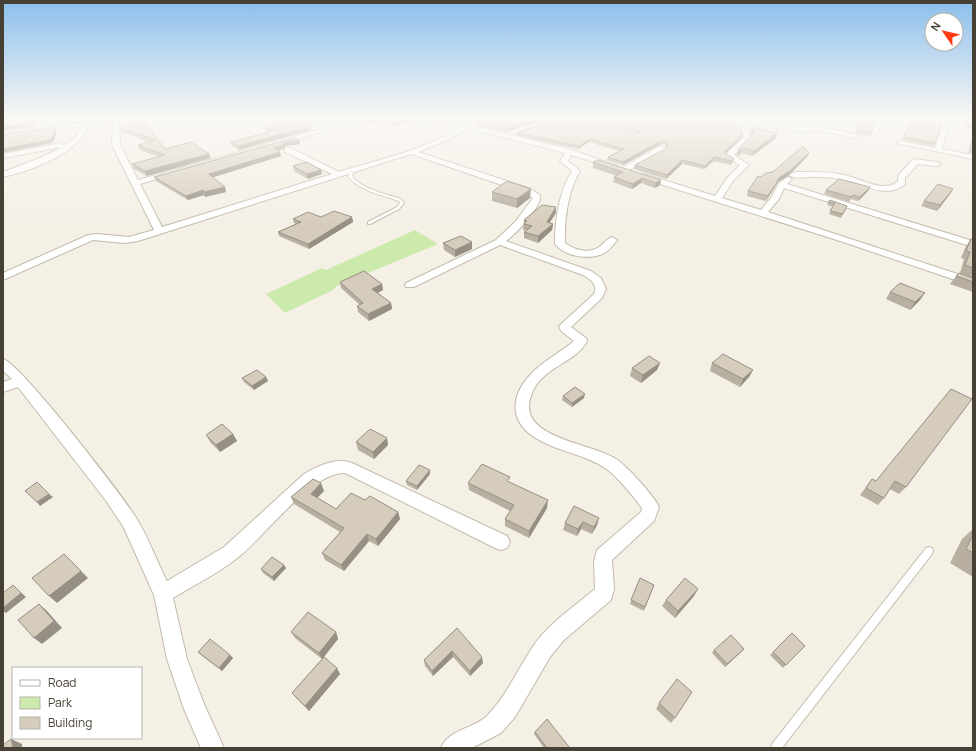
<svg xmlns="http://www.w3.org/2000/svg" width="976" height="751" font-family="Manrope,sans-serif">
  <rect width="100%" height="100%" fill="#f4f0e6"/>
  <!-- green -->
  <path fill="#cdeaad" d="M415 230 438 244 337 286 333 290 285 313 266 294 322 268 326 270Z"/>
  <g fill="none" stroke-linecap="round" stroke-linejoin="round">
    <!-- service casing -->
    <g stroke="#c2bbab" stroke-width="2">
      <path id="service" d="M351 170 354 171 352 176C361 189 387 194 401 199L404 203 399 209 370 224H368V222L397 207 400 203 399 201C382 195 359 191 348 176Z
        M929 547 932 548 933 551 932 554 782 748H771L772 744 926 548Z"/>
    </g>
    <!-- minor casing -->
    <g stroke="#c2bbab" stroke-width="2">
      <path id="minor" d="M86 118H92C89 124 86 131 82 137 65 158 29 171 3 177V172L40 158 62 147 3 158V154L60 143H63V146L76 136 81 126 3 136V132L83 122Z
        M113 118H119L120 145 138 180 361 118H371L140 184 162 227 332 174 285 152V148H291L339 172C380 159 426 150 462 126L427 118H440L467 123 474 118H481L472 125 572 150 618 166 614 168 571 155 568 161 580 171C568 191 564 220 565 243 574 250 589 254 599 247 604 244 606 239 612 237L617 240C614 244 610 249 606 252 592 261 565 257 555 244 555 221 559 191 572 171L560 161 565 153 467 128 452 138 418 152 531 189 540 195C543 205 515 235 506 241L591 271 601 278 606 289 602 298 571 327 587 339 586 343C574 362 547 367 535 387 506 438 589 441 616 459 627 466 654 496 659 507L654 521 612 560 614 589 611 600 564 640 550 657 515 717 501 733 472 748H441C449 729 473 729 487 716 508 694 519 666 536 642 552 621 575 606 595 589L594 561 597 550 641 512 642 508C634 497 616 475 605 468 586 455 561 452 541 441 507 424 509 394 535 370 547 359 562 351 574 341L561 331 559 326 594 294C598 284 591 280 583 275L500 245 414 287H406L405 285 406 283 496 240 516 221 533 198 525 193 411 154 138 241 124 243 93 240 3 280V273L88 235 97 234 129 237 154 230 112 145Z
        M299 118H310L281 126 278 124Z
        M713 118C746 118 781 131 814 126L820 118H826L820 127 858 135 859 136 856 138 816 130 801 132 737 123 745 129 751 137 734 155 749 165 733 181 722 198 761 210 771 198 779 183 788 177 792 179 787 184 973 241V247L784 188 779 199 768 212 973 279V286L843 242 641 178V174H644L715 196 727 178 740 165 725 155 744 137 741 131 727 121Z
        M878 118H884L877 132H873L872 131Z
        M942 118H948L947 130 942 149 973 155V159L896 143 900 141 935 148 941 130Z
        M660 146 667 148 627 171 620 169Z
        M913 159 937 162 941 164 937 166 918 164 905 178V184C887 200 863 184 844 180 836 178 827 177 819 177 811 176 795 180 789 175 793 171 801 172 807 172 819 172 832 172 844 175 860 178 884 194 898 181V176Z
        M3 359C21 364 120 493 135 516 148 536 156 560 167 581L224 547 304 474C318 466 336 457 352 463L507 536 510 542 507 548 501 550 495 548 345 473C311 472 264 538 236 559 217 574 194 585 173 598L187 659 204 704 224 748H201L184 709 167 659 154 595 124 528 107 502 18 387 3 392V382L12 379 3 371Z"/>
    </g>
    <!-- service -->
    <use href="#service" fill="#fff" fill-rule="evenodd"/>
    <!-- minor -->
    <use href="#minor" fill="#fff" fill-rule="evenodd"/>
  </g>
  <!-- wall -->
  <path fill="#b8afa1" d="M366 118H420L395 126 380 120 365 125 360 123V120Z
    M451 118H472L467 121Z
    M480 118H548L505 132 476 124V121Z
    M588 118H720L743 134 742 137 726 153 734 159 733 162 731 165 713 161 704 169 682 164 666 179 634 169 635 165 666 149V144L659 145 623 165 607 160 608 157 619 151 589 142 578 149 517 136V133L633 134H637Z
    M726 118H743V119Z
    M761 118H779L778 121Z
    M783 118H801L799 121Z
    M862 118 872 127V132L871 136 856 133Z
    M913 118 935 143 933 146 902 140Z
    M959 118H973V130L963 126 965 119Z
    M143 121 165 149 211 158 147 176 134 169 132 164 159 157 140 150 138 145 149 142 122 132 120 128Z
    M265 127 311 130 239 150 232 146 231 142 268 132 266 131Z
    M751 127 777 133 775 139 752 156 741 153 739 156 736 155 738 149 751 136 749 132Z
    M973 134V153H968Z
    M294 138 300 144 285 146 284 149 277 150 281 156 213 177 226 192 205 197 204 195 188 200 156 181 154 177Z
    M809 153 807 157 788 176 778 182 766 201 747 196 748 191 761 177Z
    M593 162 661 180 660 185 655 188 641 183 632 189 613 182 614 177 617 176 593 168Z
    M293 166 321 170 322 174 308 179 294 171Z
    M953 189 950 194 937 211 921 206 924 201Z
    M826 190 868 191 858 201 851 199 849 202 824 194Z
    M492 192 530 198 517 208 492 201Z
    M830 200 847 206 841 218 829 214 833 207 827 205Z
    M556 207V213L549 223 553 224 552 230 538 243 524 238V232L526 230H523L524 220Z
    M321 217H352L353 222 309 249 279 236 278 232 296 224 294 223 293 219Z
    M971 239H973V278L960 273 964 259 961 258 966 246Z
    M472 242V249L455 257 444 250 443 243Z
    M956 276 973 278V292L950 284Z
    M340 282 382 284 383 290 378 293 391 303 392 309 369 321 358 312 357 306 360 305 341 288Z
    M890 292 920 300 910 310 886 299Z
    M660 363 657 370 641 383 630 376 632 368Z
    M712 363 753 370 749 377 740 387 710 371Z
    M266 377 268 381 254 390 244 382 242 378Z
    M563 396 584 398 572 407 562 400Z
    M233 434 237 441 220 452 210 442 206 435Z
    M387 438 388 445 374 459 358 450 356 442Z
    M932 452 906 487 899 494 890 489 884 498 878 505 860 495 872 479 876 481Z
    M430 474 417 490 407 485 406 481Z
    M510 482 547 508 529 538 505 526V519L510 511 469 490 468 483Z
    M324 491 317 498 336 509 365 500 398 512 400 519 378 546 369 541 344 571 325 560 322 553 340 532 294 504 291 497Z
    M574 506 597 525 592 534 581 529 577 536 563 530 565 523Z
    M973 529V577L950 563 962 539Z
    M284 565 286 568 274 581 263 573 261 569Z
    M640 578 654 585 644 611 630 604Z
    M694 596 675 618 662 606 666 600Z
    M457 628 483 663 470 676 453 657 433 676 425 666 424 660Z
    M291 632H336L338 639 324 657 340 674 309 711 296 698 292 693 322 659 295 638Z
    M805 646 783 668 770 655 773 652Z
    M714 650 741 652 725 667 712 653Z
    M198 652 230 655 233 658 222 671 201 655Z
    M659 703 675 718 671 723 656 709Z
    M535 732 570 748H544L534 734Z"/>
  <!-- shaded-wall -->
  <path fill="#968f83" d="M33 118H36L32 127 3 130V127Z
    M351 118H360L351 119Z
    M378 118H380V120L365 125V122Z
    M410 118H420L395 126V122Z
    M467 118H472L467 121Z
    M539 118H548L505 132V129Z
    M311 126V130L239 150 238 146Z
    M55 127 57 131 54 141 51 143 3 153V149Z
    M777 133 775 139 752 156 754 151Z
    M743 134 742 137 724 155V152Z
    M590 139 589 142 578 149 579 146Z
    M299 140 300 144 285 146 284 149 274 152 273 148 284 143Z
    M660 141 659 145 623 165V162Z
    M743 148 741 153 739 156 740 151Z
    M280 152 281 156 211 178 209 174Z
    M809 153 807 157 788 176 778 182 766 201 768 196 780 177Z
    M209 154 211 158 147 176 145 171Z
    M714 157 713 161 704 169 705 166Z
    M682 160V164L666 179 667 175Z
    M321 170 322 174 308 179 307 174Z
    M642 178 641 183 632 189 633 184Z
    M661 180 660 185 655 188 656 183Z
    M225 187 226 192 205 197 204 192Z
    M870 187 868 191 858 201 860 197Z
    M531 189 530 198 517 208V199Z
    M953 189 950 194 937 211 940 205Z
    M203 190 204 195 188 200 186 196Z
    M556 207V213L546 228 547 222Z
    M352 217 353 222 309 249 308 244Z
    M553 224 552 230 538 243V236Z
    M472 242V249L455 257V250Z
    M382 284 383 290 373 295 372 289Z
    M925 293 920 300 910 310 915 302Z
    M391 303 392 309 369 321 368 314Z
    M660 363 657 370 641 383 643 375Z
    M753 370 749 377 740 387 743 379Z
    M266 377 268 381 254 390 252 386Z
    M585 394 584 398 572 407V403Z
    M233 434 237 441 220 452 216 445Z
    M387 438 388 445 374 459 373 452Z
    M430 470V474L417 490V486Z
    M321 483 324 491 313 502 311 494Z
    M49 494 53 497 40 506 37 502Z
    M548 500 547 508 529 538V531Z
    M398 512 400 519 378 546 376 539Z
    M599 518 597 525 592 534 594 527Z
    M583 522 581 529 577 536 578 529Z
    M367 534 369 541 344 571 341 565Z
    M64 554 88 578 57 603 49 596Z
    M284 565 286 568 274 581 272 577Z
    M13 585 26 597 6 613 3 611V608Z
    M698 589 694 596 675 618 678 611Z
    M39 604 47 611 62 628 42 644 34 638Z
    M336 632 338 639 322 659 319 653Z
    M744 649 741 652 725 667 727 664Z
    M452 651 453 657 433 676 432 671Z
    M230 655 233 658 222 671 219 668Z
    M482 657 483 663 470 676V671Z
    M337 668 340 674 309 711 305 706Z
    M11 739 22 744V748H13Z"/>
  <!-- building -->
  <path fill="#d6ccbb" stroke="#968f83" d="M16 118H33L31 124 3 127V121Z
    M366 118H378L365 122 360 120Z
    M381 118H410L395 122Z
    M480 118H539L505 129 476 121Z
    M558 118H582L633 134 639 133 640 131 598 118H720L727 119 741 129 743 134 724 152 734 159 732 161 714 157 705 166 682 160 667 175 635 165 667 148V141H660L623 162 608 157 624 149 590 139 579 146 517 133Z
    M862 118H877L872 127V132L857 130Z
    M913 118H942L941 127 935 143 903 137Z
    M966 118H973V126L964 123Z
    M296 119 311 126 238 146 231 142 272 131 265 127Z
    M143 121 165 149 191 142 209 154 145 171 132 164 165 155 138 145 155 140 120 128Z
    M55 127 52 138 49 140 3 149V134Z
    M751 127 777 133 754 151 743 148 740 151 738 149 754 133Z
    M294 138 299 140 284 143 283 145 273 148 280 152 209 174 225 187 204 192 203 190 186 196 154 177Z
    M973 138V150H970Z
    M803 146 809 153 790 171 780 177 768 196 748 191 758 176 761 177 766 173 773 172Z
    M598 160 661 180 656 183 642 178 633 184 614 177 623 172 593 162Z
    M307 162 321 170 307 174 293 166Z
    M839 179 870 187 860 197 853 195 851 197 826 190Z
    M507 181 531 189 517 199 492 192Z
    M938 184 953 189 940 205 924 201Z
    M830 200 847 206 843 214 830 211 835 203 828 202Z
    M542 205 556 207 547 222 553 224 538 236 524 232 532 226 524 224 527 221 524 220Z
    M334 211 352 217 308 244 278 232 301 222 293 219 308 212 321 217Z
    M461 236 472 242 455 250 443 243Z
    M971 239H973V268L965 265 970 252 966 251Z
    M364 271 382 284 372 289 391 303 368 314 357 306 363 303 340 282Z
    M959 273 973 278V282L956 276Z
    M900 283 925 293 915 302 890 292Z
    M723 354 753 370 743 379 712 363Z
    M649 356 660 363 643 375 632 368Z
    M257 370 266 377 252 386 242 378Z
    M575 387 585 394 572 403 563 396Z
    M951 389 972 399 906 487 895 481 884 498 866 488 872 479 876 481Z
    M222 424 233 434 216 445 206 435Z
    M370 429 387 438 373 452 356 442Z
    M482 464 510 477 507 481 548 500 529 531 505 519 514 505 468 483Z
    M419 465 430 470 417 486 406 481Z
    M313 479 321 483 311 494 336 509 351 493 365 500 370 496 398 512 376 539 367 534 341 565 322 553 344 528 291 497Z
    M37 482 49 494 37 502 25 491Z
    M574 506 599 518 594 527 583 522 578 529 565 523Z
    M973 535V553L966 549Z
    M64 554 81 571 49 596 32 578Z
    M272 557 284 565 272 577 261 569Z
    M640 578 654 585 645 607 631 600Z
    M685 578 698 589 678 611 666 600Z
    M13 585 21 593 3 608V593Z
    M39 604 54 621 34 638 18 620Z
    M308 612 336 632 319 653 291 632Z
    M457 628 482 657 470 671 452 651 432 671 424 660Z
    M792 633 805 646 786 665 773 652Z
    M731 635 744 649 727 664 714 650Z
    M210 639 230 655 219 668 198 652Z
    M324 657 337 668 305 706 292 693Z
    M677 679 692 692 675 718 659 703Z
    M547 719 570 748H547L535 732Z
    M11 739 13 748H3V745Z"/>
  <!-- sky -->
  <linearGradient id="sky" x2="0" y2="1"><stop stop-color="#8bbfec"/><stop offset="0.53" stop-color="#faf8f4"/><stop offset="1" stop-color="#faf8f4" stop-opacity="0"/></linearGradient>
  <rect width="976" height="223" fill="url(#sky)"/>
  <!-- border -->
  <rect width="976" height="751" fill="none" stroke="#474035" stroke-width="8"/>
  <!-- legend -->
  <rect x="12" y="667" width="130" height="72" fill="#ffffff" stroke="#b5b3ae"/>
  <rect x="20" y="680" width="20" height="6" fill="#ffffff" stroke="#b5b3ae"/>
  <text x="48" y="687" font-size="12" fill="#474035">Road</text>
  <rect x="20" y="697" width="20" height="12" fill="#cdeaad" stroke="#b5b3ae"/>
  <text x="48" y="707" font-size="12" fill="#474035">Park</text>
  <rect x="20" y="717" width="20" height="12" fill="#d6ccbb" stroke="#b5b3ae"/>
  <text x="48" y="727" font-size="12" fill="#474035">Building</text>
  <!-- north arrow -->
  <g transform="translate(944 32) rotate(304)"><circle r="19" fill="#ffffff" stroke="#b5b3ae"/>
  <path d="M0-3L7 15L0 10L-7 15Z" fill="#ff3a12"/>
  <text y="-6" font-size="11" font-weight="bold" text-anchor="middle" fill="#474035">N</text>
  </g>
</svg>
